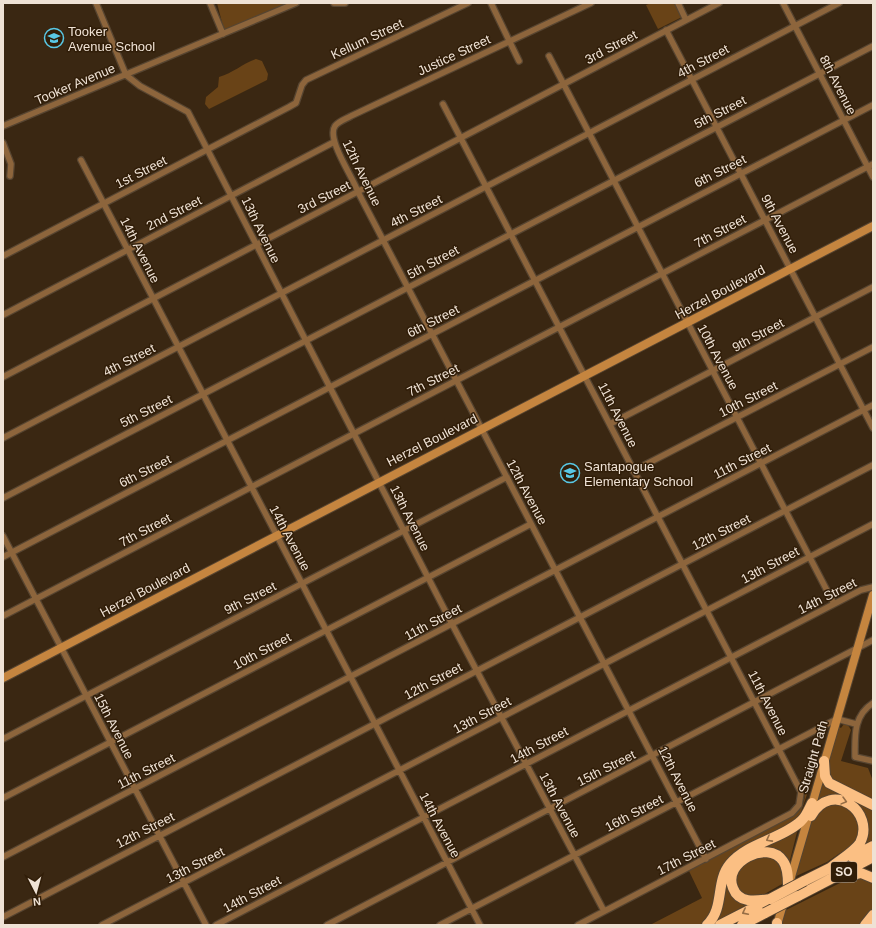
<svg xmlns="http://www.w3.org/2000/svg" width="876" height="928" font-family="Helvetica,sans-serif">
  <rect width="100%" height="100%" fill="#3a2712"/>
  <!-- green -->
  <path fill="#694317" d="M217 3H287L224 30Z
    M651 3H674L682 17 658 29 646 5Z
    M256 59 262 61 268 74 267 80 209 109 205 104 206 97 218 87 219 77C233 73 242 64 256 59Z
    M844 724 848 725 851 730 841 761 868 768 873 781V802L831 781 826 770 839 727 841 728Z
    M823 778 873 807V840L861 847 867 823 864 811 855 802 842 797 816 804Z
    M799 779 810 786 798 820 740 851 716 905 703 925H650L702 898 689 871 693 868 798 812C808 800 805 792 799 779Z
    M837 800 858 813 860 838 841 854 840 853 827 862 794 877 811 818 817 810Z
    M798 828 788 868V864L753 852Z
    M760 855 782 861 785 875 782 884 761 896 753 898 737 892 733 874 737 867Z
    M861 876 873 883V910L860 925H780L784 911 850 878Z
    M724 880H729L748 904 710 925Z"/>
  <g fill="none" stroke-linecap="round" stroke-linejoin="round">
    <!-- street casing -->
    <g stroke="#574531" stroke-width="8">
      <path id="street" d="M96 3 126 75 140 86 188 112 452 624 604 911
        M210 3 223 34
        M334 3H345
        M491 3 519 61
        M591 3 351 116C346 119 339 121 335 126 326 139 353 177 358 192L706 859
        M678 3 686 20
        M783 3 873 177
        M666 30 873 428
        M549 56 834 604
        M443 104 801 792 799 805 792 813 578 925
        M3 126 296 3
        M3 143 11 164 10 176
        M81 160 480 925
        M3 256 289 107 296 103 302 85 306 80 468 3
        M3 315 334 142
        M3 377 719 3
        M610 424 873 287
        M3 438 839 3
        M633 471 873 347
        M3 498 873 46
        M3 536 206 925
        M3 557 873 105
        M3 616 873 164
        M873 703C853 716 855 736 855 757L873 761
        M3 739 507 477
        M3 798 531 524
        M3 857 873 405
        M3 917 873 465
        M102 925 873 524
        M216 925 861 590 873 587
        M327 925 873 640
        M440 925 837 719 856 724"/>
    </g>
    <!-- secondary casing -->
    <g stroke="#574531" stroke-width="10">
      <path id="secondary" d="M3 678 873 226
        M777 925 873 595"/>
    </g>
    <!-- highway casing -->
    <g stroke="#574531" stroke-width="12">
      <path id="highway" d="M824 761 825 776 829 783 873 805
        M811 816C832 779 876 812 860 843 854 852 838 861 829 869
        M852 857 873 846
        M845 877 861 873 873 878
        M804 881 834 866
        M798 896 873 857
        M770 899C756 901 739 904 733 888 722 862 768 839 783 861 788 868 788 877 788 885
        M707 925C725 908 715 882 730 864 747 843 782 839 801 821 806 817 809 809 812 803
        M720 925 765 902
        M742 925 765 913
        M777 925V923
        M865 925 873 915"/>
    </g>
    <!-- street -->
    <use href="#street" stroke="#8d653c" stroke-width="5.5"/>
    <!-- secondary -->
    <use href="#secondary" stroke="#c5853f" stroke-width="8"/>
    <!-- highway -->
    <use href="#highway" stroke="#fbbf83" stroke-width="10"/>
    <!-- highway-bridge casing -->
    <g stroke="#574531" stroke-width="12" stroke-linecap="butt">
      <path id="highway-bridge" d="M770 899 804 881
        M765 913 798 896"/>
    </g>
    <!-- highway-bridge -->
    <use href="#highway-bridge" stroke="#fbbf83" stroke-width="10"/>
  </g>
  <!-- one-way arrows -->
  <defs><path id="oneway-chevron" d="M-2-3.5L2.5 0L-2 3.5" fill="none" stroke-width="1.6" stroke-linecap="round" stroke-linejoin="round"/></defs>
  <g stroke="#966e46">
    <use href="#oneway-chevron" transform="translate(844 801) rotate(15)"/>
    <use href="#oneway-chevron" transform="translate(769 839) rotate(152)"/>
    <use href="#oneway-chevron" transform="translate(745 912) rotate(153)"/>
  </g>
  <!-- icons -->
  <defs>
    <g id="school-ring" transform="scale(1)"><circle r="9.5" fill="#301d08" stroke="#59c8e5" stroke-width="1.5"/><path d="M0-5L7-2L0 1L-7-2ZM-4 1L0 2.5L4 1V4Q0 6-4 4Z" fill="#59c8e5"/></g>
  </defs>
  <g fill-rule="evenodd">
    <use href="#school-ring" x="54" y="38"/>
    <use href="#school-ring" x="570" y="473"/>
  </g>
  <g text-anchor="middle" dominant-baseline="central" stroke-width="3" stroke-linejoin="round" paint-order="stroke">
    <!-- shield labels -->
    <rect fill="#301d08" stroke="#b6a798" stroke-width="1" x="831" y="862" width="26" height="20" rx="3"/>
    <g font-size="12" font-weight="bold" fill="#efe2d5">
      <text x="844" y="872">SO</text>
    </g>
    <!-- poi labels -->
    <g font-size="13" fill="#efe2d5" stroke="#301d08" text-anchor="start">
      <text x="68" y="31">Tooker<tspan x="68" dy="15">Avenue School</tspan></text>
      <text x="584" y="466">Santapogue<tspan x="584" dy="15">Elementary School</tspan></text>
    </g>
    <!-- street labels -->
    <g font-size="13" fill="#efe2d5" stroke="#301d08">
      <text transform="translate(367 39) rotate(-25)">Kellum Street</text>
      <text transform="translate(611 47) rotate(-28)">3rd Street</text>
      <text transform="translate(454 55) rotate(-25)">Justice Street</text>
      <text transform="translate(703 61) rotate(-28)">4th Street</text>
      <text transform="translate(75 84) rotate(-23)">Tooker Avenue</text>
      <text transform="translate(838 85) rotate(63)">8th Avenue</text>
      <text transform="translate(720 112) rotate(-27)">5th Street</text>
      <text transform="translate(720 171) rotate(-27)">6th Street</text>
      <text transform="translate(141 172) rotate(-27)">1st Street</text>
      <text transform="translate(362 173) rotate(64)">12th Avenue</text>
      <text transform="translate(324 197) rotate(-27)">3rd Street</text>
      <text transform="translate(416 211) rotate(-27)">4th Street</text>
      <text transform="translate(174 213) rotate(-27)">2nd Street</text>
      <text transform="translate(780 224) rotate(62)">9th Avenue</text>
      <text transform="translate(261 230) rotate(64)">13th Avenue</text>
      <text transform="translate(720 231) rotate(-28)">7th Street</text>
      <text transform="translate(140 250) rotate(63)">14th Avenue</text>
      <text transform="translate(433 262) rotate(-28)">5th Street</text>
      <text transform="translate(720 292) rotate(-28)">Herzel Boulevard</text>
      <text transform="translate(433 321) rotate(-27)">6th Street</text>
      <text transform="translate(758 335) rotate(-28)">9th Street</text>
      <text transform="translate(718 357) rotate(62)">10th Avenue</text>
      <text transform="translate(129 360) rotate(-27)">4th Street</text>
      <text transform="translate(433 380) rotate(-27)">7th Street</text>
      <text transform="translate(748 399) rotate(-27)">10th Street</text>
      <text transform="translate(146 411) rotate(-27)">5th Street</text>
      <text transform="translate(618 415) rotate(63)">11th Avenue</text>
      <text transform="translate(432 440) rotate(-27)">Herzel Boulevard</text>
      <text transform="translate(742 461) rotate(-27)">11th Street</text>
      <text transform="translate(145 471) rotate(-27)">6th Street</text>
      <text transform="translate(527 492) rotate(62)">12th Avenue</text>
      <text transform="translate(410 518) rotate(63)">13th Avenue</text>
      <text transform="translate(145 530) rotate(-28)">7th Street</text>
      <text transform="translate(721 532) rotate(-27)">12th Street</text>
      <text transform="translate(290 538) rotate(62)">14th Avenue</text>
      <text transform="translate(770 565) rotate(-28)">13th Street</text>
      <text transform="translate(145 590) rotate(-28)">Herzel Boulevard</text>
      <text transform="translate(827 596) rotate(-27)">14th Street</text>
      <text transform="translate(250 598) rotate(-27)">9th Street</text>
      <text transform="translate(433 622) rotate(-28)">11th Street</text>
      <text transform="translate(262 651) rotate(-28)">10th Street</text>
      <text transform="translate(433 681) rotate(-28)">12th Street</text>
      <text transform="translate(768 703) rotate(63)">11th Avenue</text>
      <text transform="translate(482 715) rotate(-28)">13th Street</text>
      <text transform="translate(114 726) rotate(63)">15th Avenue</text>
      <text transform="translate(539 745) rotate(-28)">14th Street</text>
      <text transform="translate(813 757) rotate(-74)">Straight Path</text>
      <text transform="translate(606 768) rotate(-27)">15th Street</text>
      <text transform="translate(146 771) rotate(-27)">11th Street</text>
      <text transform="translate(678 779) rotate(63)">12th Avenue</text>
      <text transform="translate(560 805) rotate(62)">13th Avenue</text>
      <text transform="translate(634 813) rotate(-28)">16th Street</text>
      <text transform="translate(440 825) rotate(62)">14th Avenue</text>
      <text transform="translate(145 830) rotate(-27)">12th Street</text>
      <text transform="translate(686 857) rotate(-27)">17th Street</text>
      <text transform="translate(195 865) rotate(-27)">13th Street</text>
      <text transform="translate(252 894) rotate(-28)">14th Street</text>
    </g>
  </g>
  <!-- border -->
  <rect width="876" height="928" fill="none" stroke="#efe2d5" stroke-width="8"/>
  <!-- north arrow -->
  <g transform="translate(36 892) rotate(174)" stroke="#301d08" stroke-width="3" paint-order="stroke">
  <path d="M0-3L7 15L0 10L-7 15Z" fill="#efe2d5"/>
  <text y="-6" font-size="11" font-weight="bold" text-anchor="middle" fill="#efe2d5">N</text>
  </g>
</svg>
